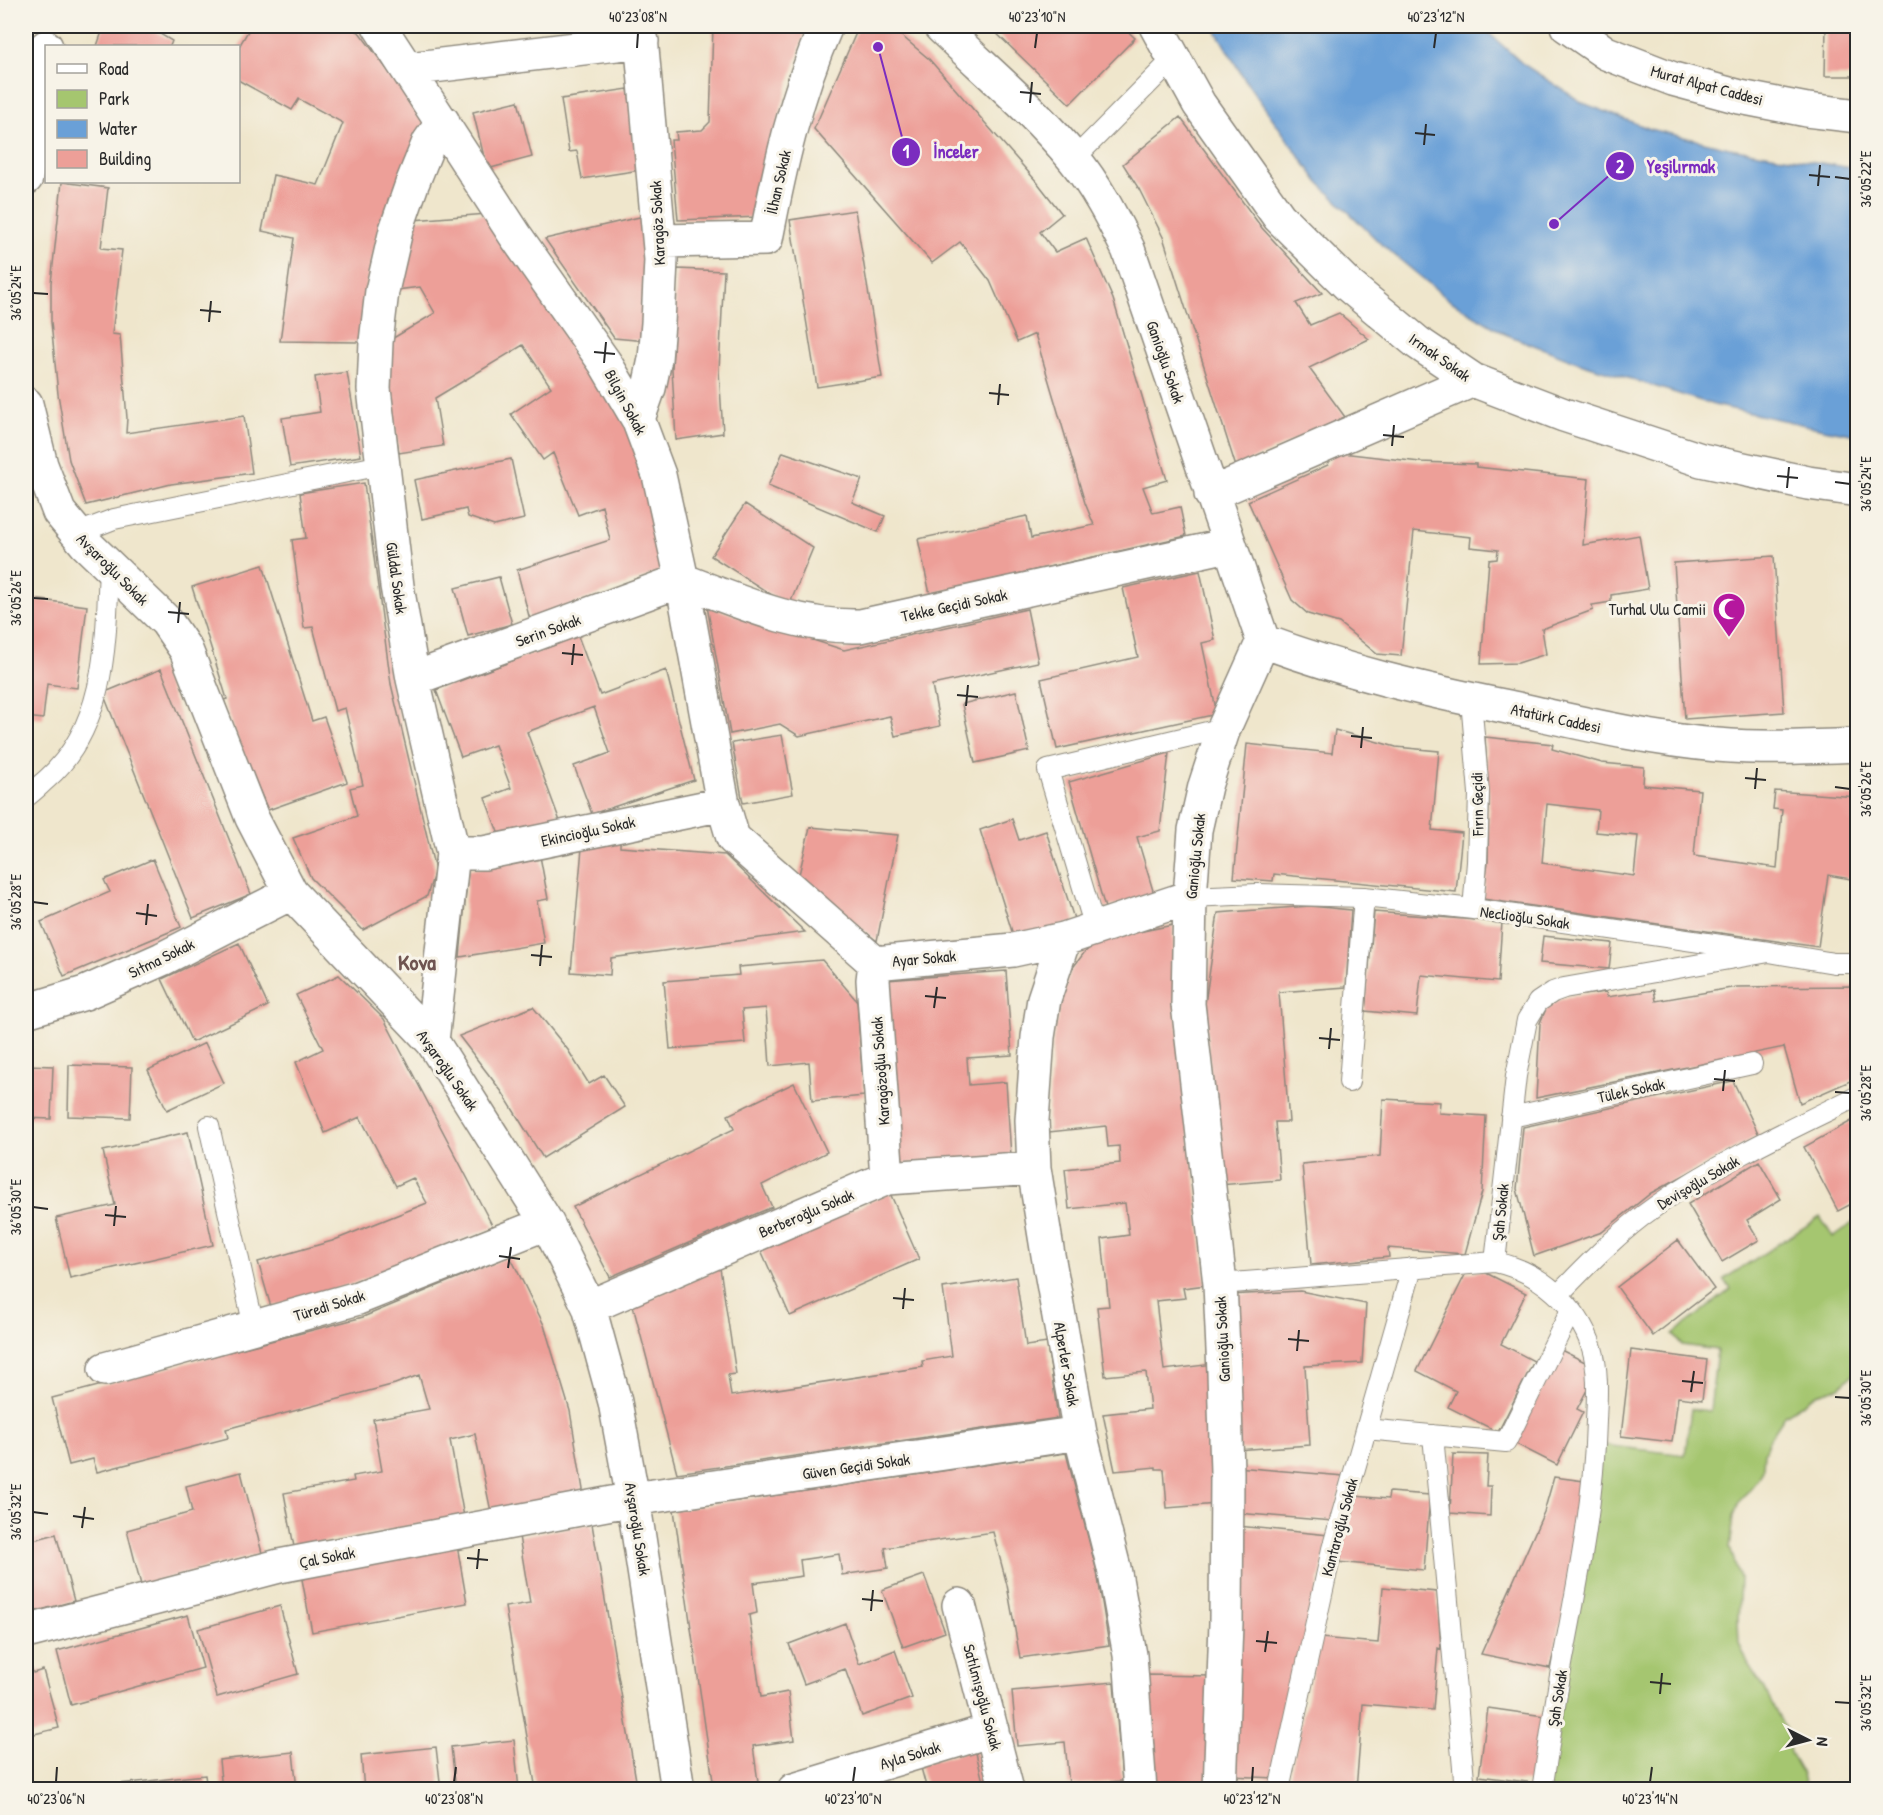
<svg xmlns="http://www.w3.org/2000/svg" width="1883" height="1815" font-family="'Patrick Hand',sans-serif">
  <rect width="100%" height="100%" fill="#f7f3e8"/>
  <filter id="ink" filterUnits="userSpaceOnUse"><feTurbulence type="fractalNoise" baseFrequency=".0167" numOctaves="2"/><feDisplacementMap in="SourceGraphic" scale="12" xChannelSelector="R" yChannelSelector="G"/><feConvolveMatrix kernelMatrix="1 2 1 2 8 2 1 2 1" color-interpolation-filters="sRGB"/></filter>
  <filter id="wash" filterUnits="userSpaceOnUse"><feTurbulence type="fractalNoise" baseFrequency=".008" numOctaves="4" result="noise"/><feDisplacementMap in="SourceGraphic" scale="24" xChannelSelector="R" yChannelSelector="G"/><feGaussianBlur stdDeviation="1.35" result="paint"/><feColorMatrix in="noise" values="0 0 0 0 0 0 0 0 0 0 0 0 0 0 0 0 0 1.4 0 .05"/><feComposite in="paint" operator="in"/></filter>
  <g filter="url(#wash)">
    <rect width="100%" height="100%" fill="#efe6cc"/>
    <!-- green -->
    <path fill="#a5c66f" stroke="#68784d" stroke-width="1.5" d="M1820 1217 1833 1237 1857 1220V1370L1840 1387 1817 1394 1785 1415 1771 1436 1764 1453 1763 1467 1757 1480 1739 1502 1734 1516 1730 1548 1740 1578 1738 1622 1739 1643 1748 1664 1763 1687 1786 1731 1790 1753 1801 1772 1806 1789 1544 1790 1595 1444 1685 1455 1691 1409 1710 1411 1717 1350 1682 1345 1673 1334 1731 1289 1724 1279Z"/>
    <!-- water -->
    <path fill="#6aa0d7" stroke="#4a6681" stroke-width="1.5" d="M1213 26H1481L1523 64 1583 103 1650 129 1729 148 1857 169V435L1823 429 1714 405 1583 364 1505 334 1449 300 1381 244 1318 182 1245 80Z"/>
    <g id="blocks">
      <!-- building -->
      <path fill="#ed9f98" fill-rule="evenodd" d="M104 26H147L172 41 170 46H97Z
        M251 26H347L359 32 426 121 380 228 366 288 359 342 280 341 294 238 262 231 273 175 318 185 343 123 299 99 292 110 238 80V48Z
        M713 26H807L782 105 760 217 678 220 671 140H677L676 132 702 130 710 122Z
        M859 26H890L929 59 1037 182 1062 214 1040 232 1055 252 1086 238 1113 299 1167 480 1143 487 1153 513 1180 507 1186 536 930 594 918 539 1027 516 1031 538 1094 525 1085 503 1035 334 1017 342 990 281 960 242 932 263 814 129Z
        M989 26H1122L1135 38 1070 104Z
        M1826 26H1857V76H1825Z
        M628 89 640 170 582 179 577 151 569 152 561 99Z
        M518 101 532 157 487 169 473 112Z
        M1180 117 1262 228 1322 293 1296 303 1310 325 1339 313 1369 339 1309 368 1345 417 1236 467 1163 237 1139 189 1123 164Z
        M62 182 108 188 101 248 122 250 112 334 120 335 127 418 126 433 244 416 252 473 171 484 86 505 69 460 58 394 51 322V283Z
        M855 210 882 377 817 387 790 220Z
        M487 214 619 410 649 479 667 569 530 620 517 570 610 540 602 506 578 515 553 453 543 460 511 414 551 387 523 345 435 398 443 446 399 453 389 389 390 340 435 313 420 287 396 290 413 220Z
        M644 216 648 262 646 341 614 338 545 239Z
        M677 269 724 271 719 371 723 433 676 440 672 369Z
        M347 372 361 456 290 467 282 418 320 412 315 377Z
        M783 452 862 479 852 502 885 516 878 532 768 486Z
        M1333 452 1420 462 1476 464V467L1589 479 1583 545 1639 535 1648 589 1611 595V602L1592 605 1593 610 1542 629 1546 654 1518 663 1481 664 1489 560 1497 559 1498 550 1470 547 1471 537 1414 531 1401 656 1377 654 1339 623 1308 614 1292 600 1248 501 1328 465Z
        M511 459 524 519 494 526 468 517 466 509 422 519 414 480Z
        M364 483 391 684 435 870 427 896 363 930 311 878 293 838 357 816 350 788 363 785 345 708 335 711 313 627 304 628 292 540 306 538 300 493Z
        M745 504 813 548 789 606 711 556Z
        M1774 556 1784 712 1685 719 1674 563Z
        M263 565 312 721 324 717 347 782 268 810 239 744 224 700 227 699 192 587Z
        M1200 571 1215 640 1202 643 1217 714 1057 749 1041 679 1138 657 1123 588Z
        M499 577 512 624 468 636 455 588Z
        M26 598 87 606 77 688 47 684 43 719 26 717Z
        M707 606 844 650 1027 609 1038 662 932 685 940 726 895 736 890 716 799 736 780 724 730 734Z
        M578 636 600 695 666 670 694 780 592 814 574 766 610 753 594 707 527 732 561 824 501 840 485 798 511 788 495 745 461 757 436 690Z
        M161 669 251 894 193 918 103 693Z
        M1016 691 1029 751 975 763 962 704Z
        M1335 730 1396 747 1439 751 1432 830 1462 833 1456 892 1274 874 1273 881 1234 878 1247 744 1332 753Z
        M782 735 793 794 743 803 732 743Z
        M1485 737 1553 744 1552 749 1602 763 1644 767 1643 785 1700 790 1694 856 1777 868 1782 810 1773 809 1775 791 1857 797V880L1828 875 1818 947 1483 899 1488 862 1489 799ZM1547 804 1598 810 1596 832 1638 836 1634 876 1542 863Z
        M1169 753 1160 831 1137 837 1154 894 1105 908 1069 782Z
        M1012 819 1019 840 1046 831 1075 922 1015 941 980 830Z
        M810 827 898 835 877 941 798 879Z
        M620 840V847L725 855 805 932 611 958 610 975 571 972 582 848Z
        M540 856 548 899 537 901 544 943 460 957 468 870Z
        M153 859 181 927 64 976 41 922 110 892 104 880Z
        M1310 906 1351 910 1346 987 1279 992 1289 1122H1275L1280 1180 1219 1185 1205 1004 1218 913Z
        M1374 912 1502 922 1498 982 1421 975 1417 1016 1365 1011Z
        M1173 925 1176 1006 1206 1285 1183 1288 1185 1298 1156 1301 1164 1370 1213 1364 1217 1504 1167 1508 1164 1469H1156V1467L1115 1471 1103 1414 1150 1409 1146 1372 1105 1376 1097 1307 1109 1306 1102 1239 1129 1235 1125 1203 1069 1209 1065 1169 1120 1163 1119 1146 1108 1147 1106 1126 1049 1132 1048 1120 1053 1040 1061 1002 1071 970 1084 953 1099 940Z
        M1543 936 1612 943 1609 969 1540 963Z
        M239 943 268 1006 192 1042 162 979Z
        M822 960 857 1001 864 1096 812 1101 809 1062 770 1066 766 1008 742 1010 745 1043 670 1049 664 981 739 975 738 967Z
        M1006 971 1012 1055 967 1058 969 1085 1006 1082 1011 1156 900 1164 887 980Z
        M339 975 384 1019 493 1227 352 1284 271 1307 258 1262 332 1241 427 1203 413 1178 396 1186 360 1117 325 1133 296 1062 323 1049 296 995Z
        M1857 986V1078L1800 1103 1784 1047 1536 1098 1540 1023 1546 1009 1557 1001 1568 997 1606 992 1607 997 1654 990 1656 1001 1737 987Z
        M533 1007 568 1050 589 1084 604 1075 625 1107 543 1158 502 1092 459 1036Z
        M205 1043 224 1083 167 1110 148 1070Z
        M26 1065 53 1066 51 1119 26 1118Z
        M69 1065 132 1067 130 1118 68 1116Z
        M1733 1081 1759 1135 1651 1193 1602 1232 1534 1256 1517 1189 1523 1127Z
        M794 1083 827 1152 762 1185 772 1207 610 1277 573 1207 734 1129 728 1115Z
        M1383 1099 1440 1102 1439 1113 1486 1116 1482 1192 1465 1254 1388 1248 1389 1257 1311 1265 1302 1164 1380 1156Z
        M1857 1118V1201L1838 1211 1804 1147Z
        M188 1132 213 1245 70 1278 56 1218 115 1205 103 1151Z
        M1759 1161 1781 1199 1747 1220 1759 1240 1722 1262 1688 1204Z
        M890 1193 919 1259 790 1316 761 1250Z
        M1678 1240 1714 1289 1653 1336 1617 1287Z
        M510 1256 544 1325 570 1411 584 1496 491 1512 475 1434 450 1440 464 1517 294 1547 284 1493 354 1481 353 1476 382 1471 373 1419 429 1409 419 1375 395 1384 226 1429 228 1438 97 1472 93 1459 69 1465 52 1398 363 1317Z
        M720 1268 736 1374 728 1375 731 1396 923 1367 922 1361 952 1356 943 1288 1016 1277 1026 1346 1047 1343 1058 1418 677 1473 633 1306Z
        M1482 1271 1526 1293 1501 1344 1534 1361 1498 1432 1448 1407 1456 1391 1417 1371 1466 1273Z
        M1300 1291 1366 1304 1362 1363 1305 1366 1310 1445 1236 1450 1230 1295Z
        M1561 1350 1585 1362 1589 1386 1577 1409 1583 1412 1557 1465 1514 1443Z
        M1631 1350 1707 1360 1702 1400 1678 1397 1672 1442 1621 1436Z
        M1066 1453 1097 1572 1109 1645 1020 1658 1007 1585 993 1532 885 1548 888 1568 842 1575 839 1554 800 1560 802 1576 753 1583 757 1613 749 1615 761 1697 788 1692 794 1740 753 1746 758 1782 714 1788 674 1510Z
        M1453 1454 1488 1455 1486 1486H1491L1490 1516 1450 1513Z
        M1236 1467 1344 1476 1333 1521 1237 1513Z
        M241 1472 262 1553 141 1585 127 1530 192 1512 186 1486Z
        M1554 1477 1584 1481 1563 1614 1550 1668 1481 1654 1544 1512Z
        M1389 1492 1430 1495 1424 1570 1337 1562 1355 1496 1388 1499Z
        M592 1524 637 1786 615 1790H536L505 1607 530 1603 519 1536Z
        M1237 1526 1329 1535 1276 1778 1230 1776Z
        M56 1534 74 1601 26 1614V1542Z
        M457 1545 467 1603 312 1632 301 1574Z
        M924 1575 945 1632 903 1647 882 1590Z
        M1383 1587 1437 1592 1441 1649 1438 1648 1433 1710 1363 1704 1356 1790H1287L1320 1638 1378 1643Z
        M280 1606 298 1674 217 1697 198 1629Z
        M188 1615 203 1668 71 1705 57 1651Z
        M845 1623 859 1664 895 1650 912 1698 862 1716 845 1669 804 1684 789 1644Z
        M26 1650 33 1673 43 1670 59 1728 26 1736Z
        M1146 1675 1212 1676 1209 1785 1151 1784Z
        M1114 1682 1122 1781 1069 1785 1065 1742 1017 1746 1012 1691Z
        M1488 1708 1544 1716 1535 1783 1479 1776Z
        M514 1740 519 1790H456L451 1747Z
        M436 1747 441 1790H364L361 1755Z
        M975 1749 985 1790H927L920 1764Z
        M293 1752 297 1790H222L219 1760Z
        M205 1775 207 1790H82L81 1788Z"/>
    </g>
  </g>
  <g filter="url(#ink)">
    <use href="#blocks" fill-opacity="0" stroke="#8d887c" stroke-width="1.5"/>
    <g fill="none" stroke-linecap="round" stroke-linejoin="round">
      <!-- lane casing -->
      <g stroke="#8d887c" stroke-width="22">
        <path id="lane" d="M1074 159 1174 58
          M78 533 114 519 382 465
          M1471 700 1479 793 1477 862 1473 909
          M26 797C33 792 40 785 47 779 107 726 106 640 109 566
          M1190 897 1257 894 1364 897 1473 909 1769 952 1834 963H1858
          M1095 928 1048 770 1224 728
          M1349 1082 1364 897
          M1511 1117 1752 1064
          M209 1126 254 1327
          M1220 1284 1495 1262
          M1558 1295C1589 1263 1620 1231 1656 1206 1717 1163 1791 1129 1858 1096
          M1366 1429 1506 1442 1571 1310
          M1433 1435 1465 1790
          M1279 1790 1332 1549 1412 1268
          M1542 1790C1549 1746 1555 1702 1563 1659 1578 1580 1594 1502 1596 1421 1597 1397 1599 1371 1592 1348 1578 1305 1539 1271 1495 1262L1516 1076 1527 1020 1538 1002 1553 992 1564 988 1769 952"/>
      </g>
      <!-- street casing -->
      <g stroke="#8d887c" stroke-width="36">
        <path id="street" d="M379 26 515 235 605 363 638 419 659 475 682 580 723 804 733 838 875 963 1013 950 1064 939 1190 897
          M940 26C984 69 1034 110 1074 159 1096 186 1112 217 1128 249L1263 641 1224 728 1205 786 1195 830 1190 897 1188 1004 1220 1284 1224 1372 1227 1472 1226 1623 1220 1790
          M1156 26 1199 104 1279 217 1348 285 1418 343 1473 380 1564 415 1701 460 1808 483 1858 490
          M1567 26 1606 53 1673 79 1740 97 1807 110 1858 116
          M408 69 642 41
          M26 178 46 47
          M660 241 766 239C780 166 796 94 826 26
          M26 404 41 465 59 512 85 543 166 621 186 650 252 818 291 893 432 1041 547 1223 589 1307 615 1402 633 1499 678 1790
          M638 419 649 388 655 359 658 323 661 260 640 26
          M1211 494 1473 380
          M1263 641C1343 671 1424 690 1508 707 1577 722 1646 739 1717 745 1764 749 1811 747 1858 745
          M413 679 682 580C740 602 797 628 860 626L1229 545
          M453 853H484L723 804
          M1064 939 1044 999 1038 1037 1032 1120 1034 1168 1048 1255 1080 1433 1114 1568 1130 1655 1140 1790
          M875 963 873 980 887 1178
          M26 1011 85 993 162 959 291 893
          M432 1041 453 853 413 679 397 586 374 389 376 342 382 291 396 230 412 184 429 142 443 122
          M589 1307 887 1178 1034 1168
          M105 1369 358 1298 547 1223
          M959 1605 1007 1790
          M26 1632 279 1566 633 1499 1080 1433
          M794 1790 992 1730"/>
      </g>
      <!-- lane -->
      <use href="#lane" stroke="#fff" stroke-width="20"/>
      <!-- street -->
      <use href="#street" stroke="#fff" stroke-width="33"/>
    </g>
  </g>
  <!-- ticks -->
  <path fill="none" stroke="#2b2b2b" stroke-width="2" d="M637 48 638 33M1035 48 1037 33M1434 48 1436 33M1020 92 1041 94M1030 103 1032 82M1415 133 1435 135M1424 145 1426 124M1809 175 1830 177M1835 177 1850 179M1818 186 1820 165M33 293 48 294M200 310 221 312M209 322 211 301M594 352 615 354M604 363 606 342M989 393 1009 395M998 405 1000 384M1383 435 1404 437M1392 446 1394 425M1777 476 1798 478M1835 482 1850 484M1787 488 1789 467M33 598 48 599M168 612 189 614M178 623 180 602M562 653 583 655M572 665 574 644M957 695 978 697M966 706 968 685M1351 736 1372 738M1361 748 1363 727M1745 778 1766 780M1835 787 1850 789M1755 789 1757 768M33 902 48 904M136 913 157 916M146 925 148 904M531 955 552 957M540 966 542 945M925 996 946 998M934 1008 937 987M1319 1038 1340 1040M1329 1049 1331 1028M1714 1079 1735 1081M1723 1091 1725 1070M1835 1092 1850 1093M33 1207 48 1209M105 1215 126 1217M114 1226 116 1206M499 1256 520 1259M508 1268 511 1247M893 1298 914 1300M903 1309 905 1288M1288 1339 1309 1341M1297 1351 1299 1330M1682 1381 1703 1383M1691 1392 1694 1371M1835 1397 1850 1398M33 1512 48 1514M73 1516 94 1519M82 1528 85 1507M467 1558 488 1560M477 1569 479 1549M862 1599 883 1601M871 1611 873 1590M1256 1641 1277 1643M1265 1652 1268 1631M1650 1682 1671 1684M1660 1694 1662 1673M1835 1702 1850 1703M56 1782 57 1767M454 1782 456 1767M853 1782 855 1767M1252 1782 1253 1767M1650 1782 1652 1767"/>
  <!-- icons -->
  <defs>
    <g id="mosque-pin" transform="scale(1.725)"><path d="M0 17L-7.5 6A9.5 9.5 0 1 1 7.5 6Z" fill="#b5179e" stroke="#f7f3e8"/><path d="M3.5-4.9A6 6 0 1 0 3.5 4.9A5 5 0 1 1 3.5-4.9Z" fill="#fff"/></g>
  </defs>
  <g fill-rule="evenodd">
    <use href="#mosque-pin" x="1729" y="609"/>
  </g>
  <g text-anchor="middle" dominant-baseline="central" stroke-width="6" stroke-linejoin="round" paint-order="stroke">
    <!-- street labels -->
    <g font-size="16" fill="#2b2b2b" stroke="#f7f3e8">
      <text transform="translate(1707 85) rotate(15)">Murat Alpat Caddesi</text>
      <text transform="translate(778 182) rotate(-77)">İlhan Sokak</text>
      <text transform="translate(657 223) rotate(-93)">Karagöz Sokak</text>
      <text transform="translate(1440 357) rotate(35)">Irmak Sokak</text>
      <text transform="translate(1166 362) rotate(71)">Ganioğlu Sokak</text>
      <text transform="translate(626 402) rotate(62)">Bilgin Sokak</text>
      <text transform="translate(113 569) rotate(45)">Avşaroğlu Sokak</text>
      <text transform="translate(397 578) rotate(82)">Güldal Sokak</text>
      <text transform="translate(954 605) rotate(-12)">Tekke Geçidi Sokak</text>
      <text transform="translate(548 630) rotate(-20)">Serin Sokak</text>
      <text transform="translate(1556 718) rotate(12)">Atatürk Caddesi</text>
      <text transform="translate(1477 804) rotate(-91)">Fırın Geçidi</text>
      <text transform="translate(588 831) rotate(-12)">Ekincioğlu Sokak</text>
      <text transform="translate(1195 856) rotate(-84)">Ganioğlu Sokak</text>
      <text transform="translate(1525 917) rotate(8)">Neclioğlu Sokak</text>
      <text transform="translate(161 958) rotate(-26)">Sıtma Sokak</text>
      <text transform="translate(924 958) rotate(-5)">Ayar Sokak</text>
      <text transform="translate(448 1070) rotate(55)">Avşaroğlu Sokak</text>
      <text transform="translate(880 1071) rotate(-94)">Karagözoğlu Sokak</text>
      <text transform="translate(1631 1090) rotate(-12)">Tülek Sokak</text>
      <text transform="translate(1698 1182) rotate(-30)">Devişoğlu Sokak</text>
      <text transform="translate(1500 1212) rotate(-84)">Şah Sokak</text>
      <text transform="translate(806 1213) rotate(-23)">Berberoğlu Sokak</text>
      <text transform="translate(329 1305) rotate(-17)">Türedi Sokak</text>
      <text transform="translate(1222 1339) rotate(-93)">Ganioğlu Sokak</text>
      <text transform="translate(1067 1364) rotate(80)">Alperler Sokak</text>
      <text transform="translate(856 1466) rotate(-8)">Güven Geçidi Sokak</text>
      <text transform="translate(1339 1527) rotate(-75)">Kantaroğlu Sokak</text>
      <text transform="translate(638 1529) rotate(81)">Avşaroğlu Sokak</text>
      <text transform="translate(327 1557) rotate(-11)">Çal Sokak</text>
      <text transform="translate(983 1697) rotate(75)">Satılmışoğlu Sokak</text>
      <text transform="translate(1557 1698) rotate(-81)">Şah Sokak</text>
      <text transform="translate(910 1755) rotate(-17)">Ayla Sokak</text>
    </g>
    <!-- poi labels -->
    <g font-size="16" fill="#2b2b2b" stroke="#f7f3e8" text-anchor="end">
      <text x="1706" y="609">Turhal Ulu Camii</text>
    </g>
    <!-- district labels -->
    <g font-size="22" font-weight="bold" fill="#6f5451" stroke="#f7f3e8">
      <text x="417" y="962">Kova</text>
    </g>
  </g>
  <!-- callouts -->
  <path fill="none" stroke="#7b2cbf" stroke-width="2" d="M878 47L906 152M1554 224L1620 166"/>
  <g fill="#7b2cbf" stroke="#f7f3e8" stroke-width="2">
    <circle cx="878" cy="47" r="6"/>
    <circle cx="1554" cy="224" r="6"/>
    <circle cx="906" cy="152" r="15"/>
    <circle cx="1620" cy="166" r="15"/>
  </g>
  <g font-size="18" text-anchor="middle" font-weight="bold" fill="#fff">
    <text x="906" y="158">1</text>
    <text x="1620" y="173">2</text>
  </g>
  <g font-size="18" text-anchor="middle" font-weight="bold" fill="#7b2cbf" stroke="#f7f3e8" stroke-width="6" stroke-linejoin="round" paint-order="stroke">
    <text x="956" y="158">İnceler</text>
    <text x="1681" y="173">Yeşilırmak</text>
  </g>
  <!-- margin -->
  <rect width="1883" height="1815" fill="none" stroke="#f7f3e8" stroke-width="66"/>
  <!-- legend -->
  <rect x="45" y="45" width="195" height="138" fill="#f7f3e8" stroke="#a5a39c" stroke-width="1.5"/>
  <rect x="57" y="64" width="30" height="9" fill="#ffffff" stroke="#a5a39c" stroke-width="1.5"/>
  <text x="99" y="75" font-size="18" fill="#2b2b2b">Road</text>
  <rect x="57" y="90" width="30" height="18" fill="#a5c66f" stroke="#a5a39c" stroke-width="1.5"/>
  <text x="99" y="105" font-size="18" fill="#2b2b2b">Park</text>
  <rect x="57" y="120" width="30" height="18" fill="#6aa0d7" stroke="#a5a39c" stroke-width="1.5"/>
  <text x="99" y="135" font-size="18" fill="#2b2b2b">Water</text>
  <rect x="57" y="150" width="30" height="18" fill="#ed9f98" stroke="#a5a39c" stroke-width="1.5"/>
  <text x="99" y="165" font-size="18" fill="#2b2b2b">Building</text>
  <!-- north arrow -->
  <g transform="translate(1808 1740) rotate(96)" stroke="#f7f3e8" stroke-width="4.5" paint-order="stroke">
  <path d="M0-4.5L10 22L0 15L-10 22Z" fill="#2b2b2b"/>
  <text y="-9" font-size="16" font-weight="bold" text-anchor="middle" fill="#2b2b2b">N</text>
  </g>
  <rect x="33" y="33" width="1817" height="1749" fill="none" stroke="#2b2b2b" stroke-width="2"/>
  <g font-size="15" text-anchor="middle" fill="#2b2b2b">
    <text x="638" y="22">40°23'08"N</text>
    <text x="1037" y="22">40°23'10"N</text>
    <text x="1436" y="22">40°23'12"N</text>
    <text transform="translate(1866 179) rotate(-90)" y="5">36°05'22"E</text>
    <text transform="translate(16 293) rotate(-90)" y="5">36°05'24"E</text>
    <text transform="translate(1866 484) rotate(-90)" y="5">36°05'24"E</text>
    <text transform="translate(16 598) rotate(-90)" y="5">36°05'26"E</text>
    <text transform="translate(1866 789) rotate(-90)" y="5">36°05'26"E</text>
    <text transform="translate(16 902) rotate(-90)" y="5">36°05'28"E</text>
    <text transform="translate(1866 1093) rotate(-90)" y="5">36°05'28"E</text>
    <text transform="translate(16 1207) rotate(-90)" y="5">36°05'30"E</text>
    <text transform="translate(1866 1398) rotate(-90)" y="5">36°05'30"E</text>
    <text transform="translate(16 1512) rotate(-90)" y="5">36°05'32"E</text>
    <text transform="translate(1866 1703) rotate(-90)" y="5">36°05'32"E</text>
    <text x="56" y="1804">40°23'06"N</text>
    <text x="454" y="1804">40°23'08"N</text>
    <text x="853" y="1804">40°23'10"N</text>
    <text x="1252" y="1804">40°23'12"N</text>
    <text x="1650" y="1804">40°23'14"N</text>
  </g>
</svg>
